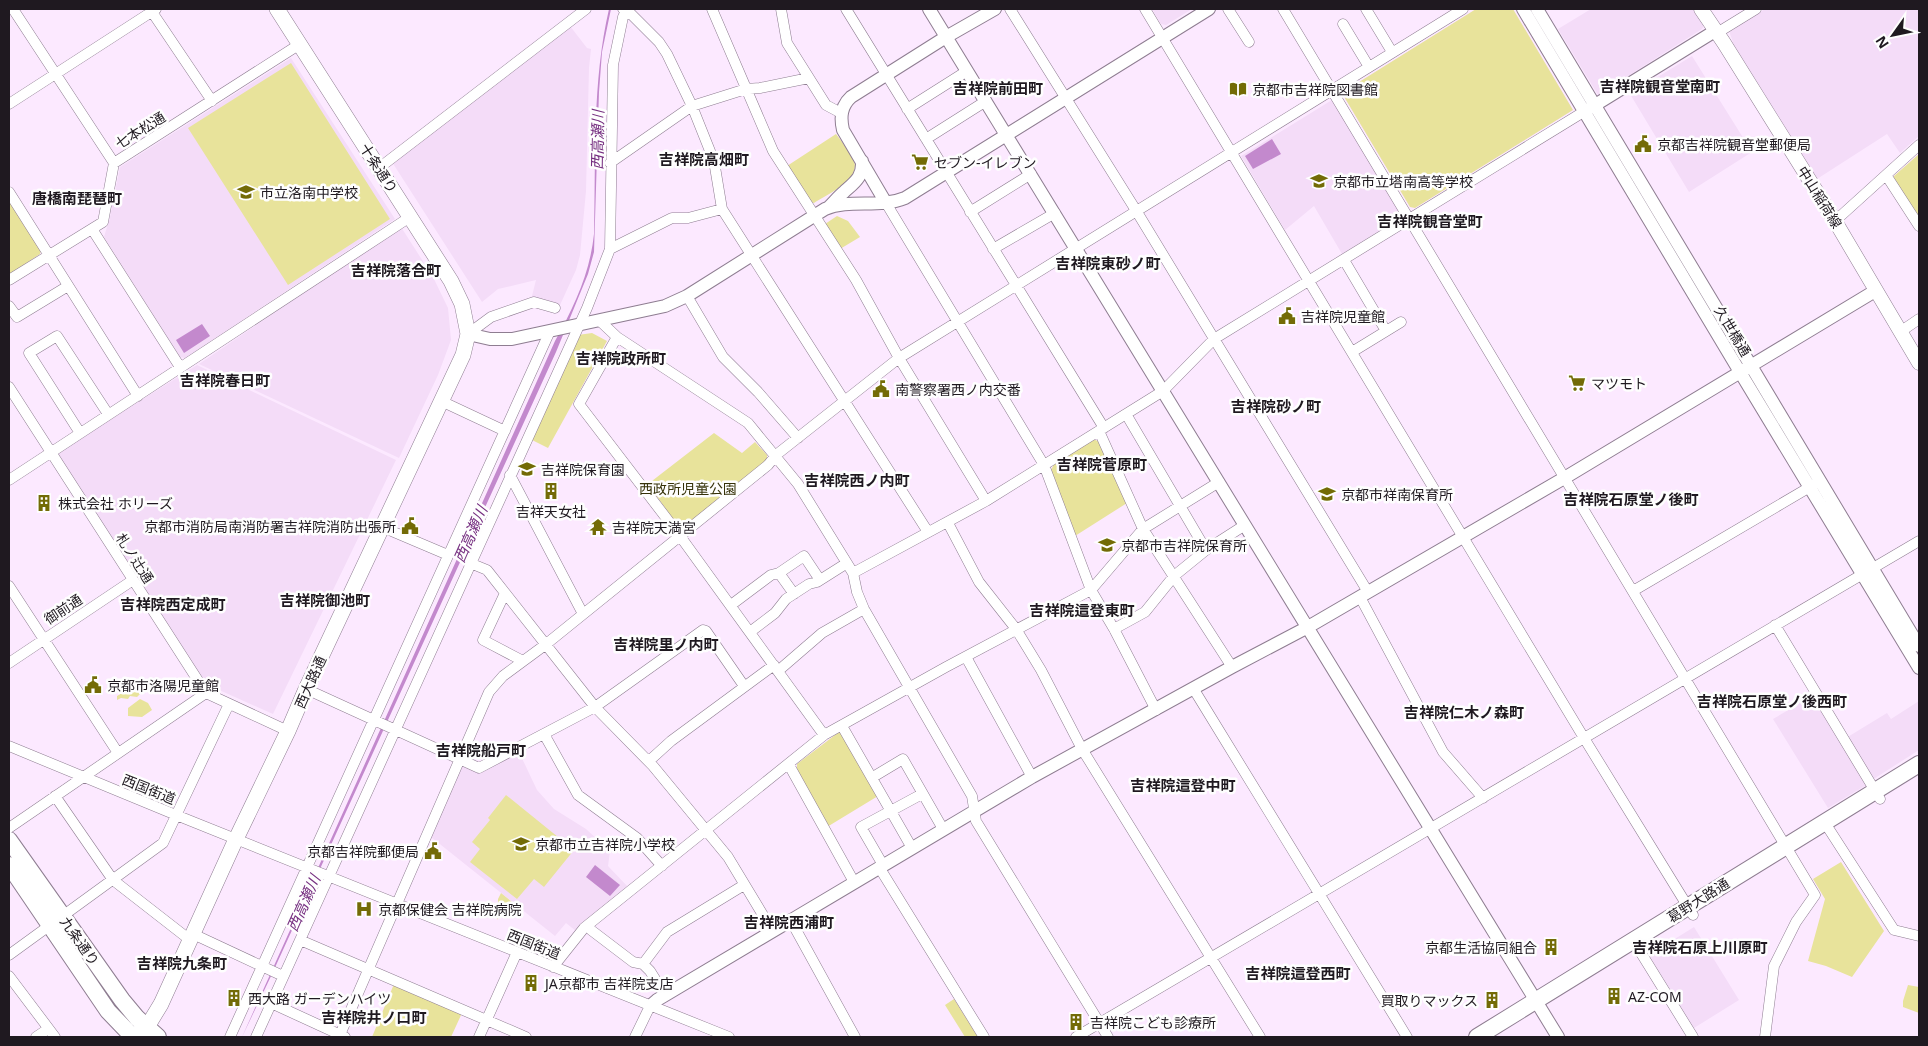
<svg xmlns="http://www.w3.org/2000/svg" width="1928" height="1046" font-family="'Noto Sans','Noto Sans JP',sans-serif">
  <rect width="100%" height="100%" fill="#fce9ff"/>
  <!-- built -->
  <path fill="#f4dcf8" d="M1152 9H1192L1166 25 1161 24Z
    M1591 9H1696L1705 23 1702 29 1598 95 1558 29Z
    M1765 9H1919V136L1900 153 1887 134 1817 179 1734 45 1729 31Z
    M570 26 587 48 591 49 589 68 586 191 580 255 576 270 560 305 534 299 531 300 536 280 498 289 482 302 392 162Z
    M1692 56 1752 152 1689 192 1630 94Z
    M291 58 395 219 185 358 180 357 104 237 110 217 120 167Z
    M1332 100 1402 213 1400 218 1342 254 1314 206 1285 230 1241 156Z
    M401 227 433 277 448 308 451 340 438 375 399 458 199 364Z
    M197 365 396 460 273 714 206 684 56 454Z
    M1814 695 1868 784 1828 808 1773 719Z
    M1919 701V750L1872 780 1846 738 1887 713 1891 719Z
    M519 752 537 790 554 809 586 829 610 851 608 866 628 887 576 931 566 923 555 936 431 837 461 767 466 765 478 770Z
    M1694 927 1739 1000 1694 1028 1649 955Z"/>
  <!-- green -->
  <path fill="#e8e39b" d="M1476 9H1513L1573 110 1415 208 1410 207 1343 95V92Z
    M291 63 390 219 288 285 188 128Z
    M836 134C842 142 850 152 854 161 861 180 826 195 814 203L810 202 787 166Z
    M1919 154V220L1893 180 1894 176Z
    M9 199 41 250 40 254 9 275Z
    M837 216 848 221 860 237 840 249 825 224Z
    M592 333 607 341 548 448 530 439 578 335Z
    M714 433 742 453 755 442 767 455V460L684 527 678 526 648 484Z
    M1093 439 1100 442 1127 503 1075 536 1051 470 1054 464Z
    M132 687H139L142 692 137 697 130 696 128 699 121 698 117 700V696Z
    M140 699 148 703 152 710 142 717 128 716V708Z
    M839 732 844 734 878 796 827 827 797 769V764Z
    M506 795 574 850 544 887 534 879 517 899 470 862 480 849 472 842 490 820 488 818Z
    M1841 862 1884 931 1852 977 1826 966 1808 961 1825 899 1813 879Z
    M501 893 512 902 508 905 497 920 500 908 498 906V899Z
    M394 984 462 1013 451 1037H372Z
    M1908 985 1919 987V1013L1903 1007V1001Z
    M954 999 978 1037H965L945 1005Z"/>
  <!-- water -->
  <path fill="#c389cd" d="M609 9H611L602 52 599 92 594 252 588 274 556 352 272 974 242 1037 555 341C574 307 590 273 594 234 596 159 592 82 609 9Z
    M1272 139 1281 154 1253 169 1245 156Z
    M202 324 210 336 184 353 176 340Z
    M595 865 620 885 610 896 586 877Z"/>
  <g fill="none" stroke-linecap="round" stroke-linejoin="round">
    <!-- minor casing -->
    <g stroke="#8e7d91" stroke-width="11">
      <path id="minor" d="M13 9 114 163
        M150 9 212 101
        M623 9 627 10 659 42 667 54 692 106 714 161 722 209 928 532
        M712 9 773 151 856 280 899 358 986 501
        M781 9 787 43 826 105 841 113
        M846 9 1104 428
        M1010 9 1137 212 1368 592
        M1145 9 1584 738 1693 915
        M1228 9 1249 42
        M1283 9 1815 895 1796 922 1774 966 1765 1037
        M1366 9 1392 52
        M1343 24 1369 67
        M1717 33 1756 9
        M9 104 156 9
        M907 109 967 71
        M926 139 986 101
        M610 163 692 106 746 89 760 88 809 78
        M379 168 586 9
        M1886 175 1919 226
        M9 192 138 396
        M886 203 1044 465 1091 590 1114 629 1156 710
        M970 212 1031 174
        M1835 221 1919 145
        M92 229 180 367
        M610 249 672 218H688L722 209
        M993 249 1055 213
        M1344 260 1386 331
        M9 280 103 222 114 163 300 44
        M687 296 723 357 758 392 798 438
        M9 306 17 317 68 286
        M600 321 617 337 748 423 798 484 853 573 857 592 864 609 972 796 976 821 1108 1037
        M1900 332 1919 319
        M468 334 491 317 534 302 555 308
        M617 337 579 404 680 536 824 735
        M1352 352 1401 322
        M9 387 206 693 288 731
        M441 401 505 431
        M1126 414 1206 550
        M1099 431 1143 529 1232 667
        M80 433 29 353 57 336 108 414
        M510 475 583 614
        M9 480 410 217
        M948 523 979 582 1016 629 1041 670 1082 749 1260 1037
        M382 527 448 555
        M470 563 487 570 595 707 653 766 728 857 772 930
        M853 573 986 501 1163 391 1214 339 1585 111
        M9 586 118 753
        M1633 591 1815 484
        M505 593 483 640 523 661
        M794 594 779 573 804 556 820 580
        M1360 597 1443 752 1483 798
        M731 605 771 575 779 573
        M1775 625 1880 799
        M1114 629 1145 612 1174 576 1206 550 1245 525
        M750 632 775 613 786 599 809 584 817 582 847 563
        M966 657 1032 777
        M9 663 133 580
        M778 671 822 633 864 609
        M1193 688 1407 1037
        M306 689 479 768 595 707 703 630 706 631 744 686
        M842 726 912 848
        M544 734 578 795 637 838 662 866
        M9 746 176 815 729 1037
        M649 761 671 741 774 665
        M789 765 854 882
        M873 777 903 759 943 829
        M55 796 113 880 190 940
        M1825 823 1894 930 1919 936
        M9 828 206 693
        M883 865 861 827 922 794
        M879 867 984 1037
        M790 919 855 1037
        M588 925 591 930 633 962 643 964 650 971 665 995
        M193 934 283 976
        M300 940 526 1037
        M1633 940 1693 1037
        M9 955 163 843 229 704
        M643 964 667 932 744 885
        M553 967 584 928 824 735 946 667 1091 590 1143 529 1219 482
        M9 976 55 1037
        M271 1003 345 1037
        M36 1037 48 1029
        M230 1037 550 331
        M256 1037 587 308 610 249 613 65 623 17 627 9
        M339 1037 489 692 503 676 545 645 768 465 776 455 899 358 1463 9
        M479 1037 517 952
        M635 1037 650 1006
        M1076 1037 1919 541"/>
    </g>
    <!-- tertiary casing -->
    <g stroke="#8e7d91" stroke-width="14">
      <path id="tertiary" d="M929 9 1558 1037
        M1523 9 1740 372 1919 668
        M1537 9 1919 646
        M1587 110 1715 31
        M886 203 843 130C840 117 841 106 851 97L946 37 995 9
        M829 207C834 202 839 196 844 192 855 182 863 177 862 161
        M468 334 490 339H512L665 306 687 296 825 209C850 198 879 209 905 198L1209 9
        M650 1006 657 1000 1032 777 1232 667 1308 627 1566 477 1875 291"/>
    </g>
    <!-- secondary casing -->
    <g stroke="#8e7d91" stroke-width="15">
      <path id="secondary" d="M1701 9 1724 43 1835 221 1919 363"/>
    </g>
    <!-- primary casing -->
    <g stroke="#8e7d91" stroke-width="16">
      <path id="primary" d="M131 1037 147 1027 161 1004 236 839 288 731 306 689 463 355 468 334 462 304 451 281 277 9"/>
    </g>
    <!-- trunk casing -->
    <g stroke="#8e7d91" stroke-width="18">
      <path id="trunk" d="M9 840 122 1000 137 1018 158 1037
        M9 865 108 1011 133 1037
        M1477 1037 1919 764"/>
    </g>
    <!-- minor -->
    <use href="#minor" stroke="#fff" stroke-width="10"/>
    <!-- tertiary -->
    <use href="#tertiary" stroke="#fff" stroke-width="12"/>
    <!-- secondary -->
    <use href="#secondary" stroke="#fff" stroke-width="14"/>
    <!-- primary -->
    <use href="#primary" stroke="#fff" stroke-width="15"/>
    <!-- trunk -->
    <use href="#trunk" stroke="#fff" stroke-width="16"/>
  </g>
  <!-- icons -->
  <defs>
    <g id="library-bare" transform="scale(1.35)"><path d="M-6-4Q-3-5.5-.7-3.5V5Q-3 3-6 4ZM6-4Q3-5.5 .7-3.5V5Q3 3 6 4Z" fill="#736b06" stroke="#fefefe" stroke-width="2.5" paint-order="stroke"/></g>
    <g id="civic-bare" transform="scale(1.35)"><path d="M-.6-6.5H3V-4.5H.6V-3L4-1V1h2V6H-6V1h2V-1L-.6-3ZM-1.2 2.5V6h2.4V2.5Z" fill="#736b06" stroke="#fefefe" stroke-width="2.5" paint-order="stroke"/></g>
    <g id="supermarket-bare" transform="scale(1.35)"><path d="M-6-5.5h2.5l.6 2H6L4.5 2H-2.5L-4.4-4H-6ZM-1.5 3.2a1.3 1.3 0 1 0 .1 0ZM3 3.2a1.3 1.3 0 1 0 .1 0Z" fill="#736b06" stroke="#fefefe" stroke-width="2.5" paint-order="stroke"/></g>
    <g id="school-bare" transform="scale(1.35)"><path d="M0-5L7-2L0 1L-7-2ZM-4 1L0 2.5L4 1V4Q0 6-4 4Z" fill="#736b06" stroke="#fefefe" stroke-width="2.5" paint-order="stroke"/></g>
    <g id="building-bare" transform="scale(1.35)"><path d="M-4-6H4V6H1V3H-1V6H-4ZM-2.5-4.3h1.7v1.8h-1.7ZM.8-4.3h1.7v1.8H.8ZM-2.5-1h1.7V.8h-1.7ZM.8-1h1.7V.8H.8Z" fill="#736b06" stroke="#fefefe" stroke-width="2.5" paint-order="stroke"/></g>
    <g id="temple-bare" transform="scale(1.35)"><path d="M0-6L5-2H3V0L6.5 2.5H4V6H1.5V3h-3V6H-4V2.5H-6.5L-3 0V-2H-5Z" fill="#736b06" stroke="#fefefe" stroke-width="2.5" paint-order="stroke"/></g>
    <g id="hospital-bare" transform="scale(1.35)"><path d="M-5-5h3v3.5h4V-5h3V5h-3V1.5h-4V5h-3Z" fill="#736b06" stroke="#fefefe" stroke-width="2.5" paint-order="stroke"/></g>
  </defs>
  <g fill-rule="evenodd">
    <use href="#library-bare" x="1238" y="89"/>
    <use href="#civic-bare" x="1643" y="144"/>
    <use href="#supermarket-bare" x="920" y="162"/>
    <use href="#school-bare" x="1319" y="181"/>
    <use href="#school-bare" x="246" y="192"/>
    <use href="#civic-bare" x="1287" y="316"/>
    <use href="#supermarket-bare" x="1577" y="383"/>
    <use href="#civic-bare" x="881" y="389"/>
    <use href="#school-bare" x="527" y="469"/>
    <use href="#building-bare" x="551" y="491"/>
    <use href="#school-bare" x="1327" y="494"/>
    <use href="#building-bare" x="44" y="503"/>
    <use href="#civic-bare" x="410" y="526"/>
    <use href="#temple-bare" x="598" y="527"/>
    <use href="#school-bare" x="1107" y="545"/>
    <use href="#civic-bare" x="93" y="685"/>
    <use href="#school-bare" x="521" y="844"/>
    <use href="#civic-bare" x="433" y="851"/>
    <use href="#hospital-bare" x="364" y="909"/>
    <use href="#building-bare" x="1551" y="947"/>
    <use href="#building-bare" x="531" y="983"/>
    <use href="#building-bare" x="1614" y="996"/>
    <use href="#building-bare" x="234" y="998"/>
    <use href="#building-bare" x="1492" y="1000"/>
    <use href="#building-bare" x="1076" y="1022"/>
  </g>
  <g text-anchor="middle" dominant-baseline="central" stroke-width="5" stroke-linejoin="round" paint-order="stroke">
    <!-- poi labels -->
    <g font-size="14" fill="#1f1920" stroke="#fefefe" text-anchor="start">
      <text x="1252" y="89">京都市吉祥院図書館</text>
      <text x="1657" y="144">京都吉祥院観音堂郵便局</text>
      <text x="934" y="162">セブン-イレブン</text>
      <text x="1333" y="181">京都市立塔南高等学校</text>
      <text x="260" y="192">市立洛南中学校</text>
      <text x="1301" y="316">吉祥院児童館</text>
      <text x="1591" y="383">マツモト</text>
      <text x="895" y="389">南警察署西ノ内交番</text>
      <text x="541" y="469">吉祥院保育園</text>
      <text x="1341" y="494">京都市祥南保育所</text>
      <text x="58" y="503">株式会社 ホリーズ</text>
      <text x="551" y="511" text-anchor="middle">吉祥天女社</text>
      <text x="396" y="526" text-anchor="end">京都市消防局南消防署吉祥院消防出張所</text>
      <text x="612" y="527">吉祥院天満宮</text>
      <text x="1121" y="545">京都市吉祥院保育所</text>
      <text x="107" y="685">京都市洛陽児童館</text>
      <text x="535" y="844">京都市立吉祥院小学校</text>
      <text x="419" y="851" text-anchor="end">京都吉祥院郵便局</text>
      <text x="378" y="909">京都保健会 吉祥院病院</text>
      <text x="1537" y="947" text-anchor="end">京都生活協同組合</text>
      <text x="545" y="983">JA京都市 吉祥院支店</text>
      <text x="1628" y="996">AZ-COM</text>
      <text x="248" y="998">西大路 ガーデンハイツ</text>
      <text x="1478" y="1000" text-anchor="end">買取りマックス</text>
      <text x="1090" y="1022">吉祥院こども診療所</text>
    </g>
    <!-- street labels -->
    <g font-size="14" fill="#1f1920" stroke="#fefefe">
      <text transform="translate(140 130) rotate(-32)">七本松通</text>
      <text transform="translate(379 168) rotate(57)">十条通り</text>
      <text transform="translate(1820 197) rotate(58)">中山稲荷線</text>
      <text transform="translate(1733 331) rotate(59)">久世橋通</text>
      <text transform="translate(135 558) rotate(57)">札ノ辻通</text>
      <text transform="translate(63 609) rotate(-33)">御前通</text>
      <text transform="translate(310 682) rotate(-66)">西大路通</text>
      <text transform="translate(149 789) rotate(22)">西国街道</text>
      <text transform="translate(1698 900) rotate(-32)">葛野大路通</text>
      <text transform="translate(80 941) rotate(55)">九条通り</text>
      <text transform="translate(534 944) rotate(22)">西国街道</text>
    </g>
    <!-- park labels -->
    <g font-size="14" fill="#363209" stroke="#fefefe">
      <text x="688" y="488">西政所児童公園</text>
    </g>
    <!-- neighbourhood labels -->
    <g font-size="15" font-weight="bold" fill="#1f1920" stroke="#fefefe">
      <text x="1660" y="86">吉祥院観音堂南町</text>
      <text x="998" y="88">吉祥院前田町</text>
      <text x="704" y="159">吉祥院高畑町</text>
      <text x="77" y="198">唐橋南琵琶町</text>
      <text x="1430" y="221">吉祥院観音堂町</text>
      <text x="1108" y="263">吉祥院東砂ノ町</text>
      <text x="396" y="270">吉祥院落合町</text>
      <text x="621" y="358">吉祥院政所町</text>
      <text x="225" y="380">吉祥院春日町</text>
      <text x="1276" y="406">吉祥院砂ノ町</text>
      <text x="1102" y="464">吉祥院菅原町</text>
      <text x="857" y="480">吉祥院西ノ内町</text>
      <text x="1631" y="499">吉祥院石原堂ノ後町</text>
      <text x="325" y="600">吉祥院御池町</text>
      <text x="173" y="604">吉祥院西定成町</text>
      <text x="1082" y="610">吉祥院這登東町</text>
      <text x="666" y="644">吉祥院里ノ内町</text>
      <text x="1772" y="701">吉祥院石原堂ノ後西町</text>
      <text x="1464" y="712">吉祥院仁木ノ森町</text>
      <text x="481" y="750">吉祥院船戸町</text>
      <text x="1183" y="785">吉祥院這登中町</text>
      <text x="789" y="922">吉祥院西浦町</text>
      <text x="1700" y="947">吉祥院石原上川原町</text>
      <text x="182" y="963">吉祥院九条町</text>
      <text x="1298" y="973">吉祥院這登西町</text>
      <text x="374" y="1017">吉祥院井ノ口町</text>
    </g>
    <!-- water labels -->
    <g font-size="15" font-style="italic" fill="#762f81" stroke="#fefefe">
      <text transform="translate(597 140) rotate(-89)">西高瀬川</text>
      <text transform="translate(470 534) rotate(-66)">西高瀬川</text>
      <text transform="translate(303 903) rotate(-66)">西高瀬川</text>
    </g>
  </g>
  <!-- border -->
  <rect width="1928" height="1046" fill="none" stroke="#1f1920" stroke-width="20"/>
  <!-- north arrow -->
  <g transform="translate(1893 35) rotate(237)" stroke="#fefefe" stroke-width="4" paint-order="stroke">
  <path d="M0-4L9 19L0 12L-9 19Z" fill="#1f1920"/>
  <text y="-8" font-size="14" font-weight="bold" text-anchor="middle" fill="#1f1920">N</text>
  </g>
</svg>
